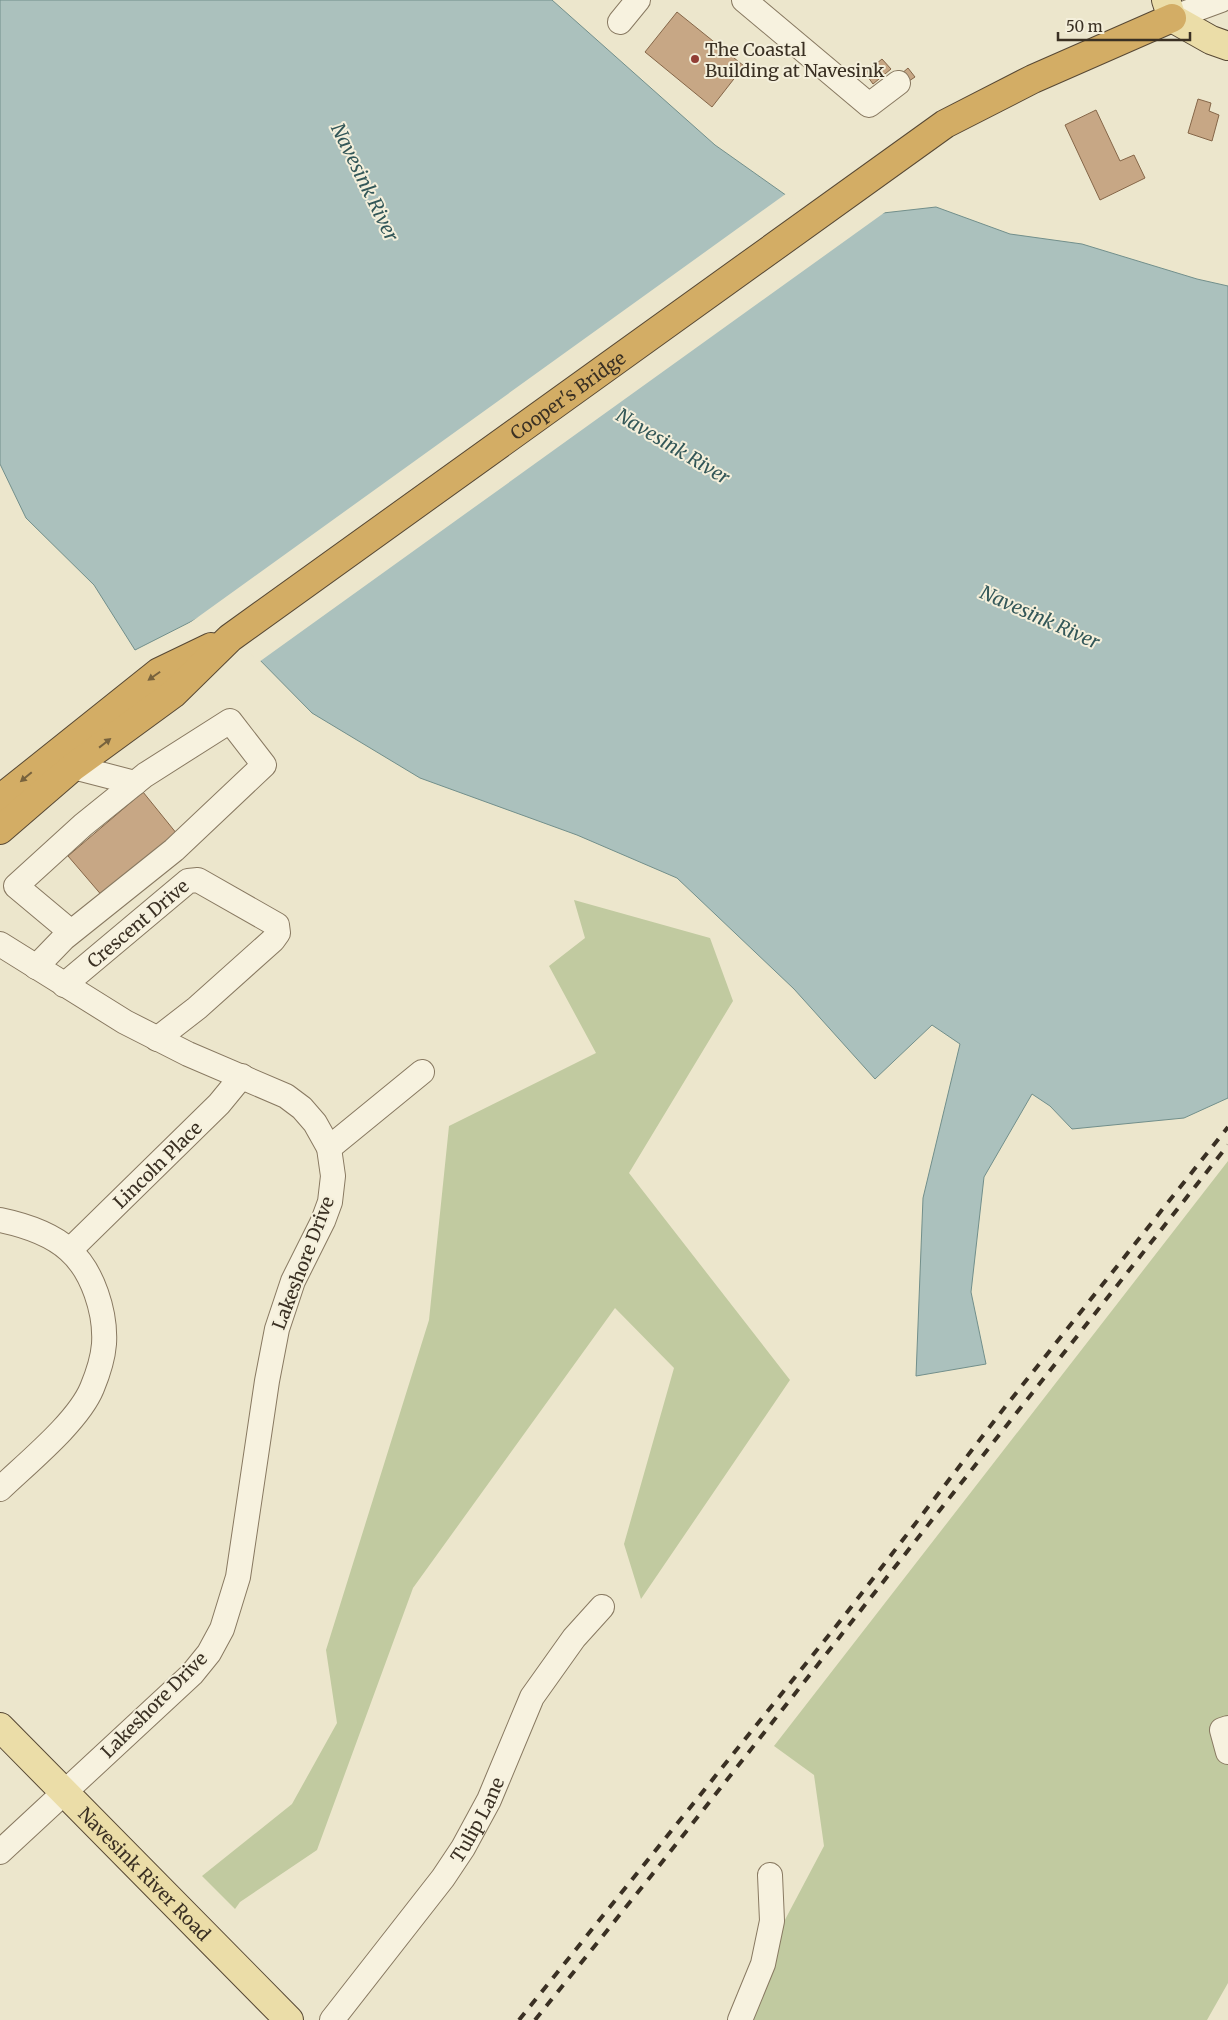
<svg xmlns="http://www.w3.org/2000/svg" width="1228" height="2020" font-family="Merriweather,serif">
  <rect width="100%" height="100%" fill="#ece6cc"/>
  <!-- green -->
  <path fill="#c1caa0" d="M574 900 710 938 733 1001 629 1173 790 1380 641 1599 624 1544 674 1368 615 1308 413 1588 317 1850 240 1902 235 1909 202 1876 292 1804 337 1723 326 1650 429 1320 449 1126 596 1053 549 966 585 938Z
    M1228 1161V1983L1207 2020H732L824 1846 814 1775 774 1746Z"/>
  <!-- water -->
  <path fill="#abc1bd" stroke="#728f8b" d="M0 0H552L715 145 821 220 936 207 1010 234 1082 244 1197 279 1228 286V1098L1184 1118 1072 1129 1050 1106 1032 1094 984 1177 971 1292 986 1364 916 1376 923 1198 960 1044 932 1025 875 1079 794 989 677 878 577 835 420 778 312 713 250 650 202 616 135 650 94 585 26 518 0 464Z"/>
  <!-- pier -->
  <path fill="#ece6cc" d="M787 193 822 218 888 210 259 662 248 652 202 619 180 630Z"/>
  <!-- building -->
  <path fill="#c7a785" stroke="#856648" d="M677 12 744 66 712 107 645 52Z
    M882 59 891 69 873 84 865 73Z
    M908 68 915 77 906 83 900 75Z
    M1198 99 1211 103 1209 111 1219 115 1212 141 1188 133Z
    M1096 110 1120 161 1134 155 1145 178 1100 200 1065 125Z
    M143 792 177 834 104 898 68 856Z"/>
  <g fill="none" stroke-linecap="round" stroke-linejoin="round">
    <!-- minor casing -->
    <g stroke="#887961" stroke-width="26">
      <g id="minor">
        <path d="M744 0 869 105 898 83"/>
        <path d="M1172 18 1221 0"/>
        <path d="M620 22 638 0"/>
        <path d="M73 767 135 783"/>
        <path d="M0 944 125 1022 188 1054 286 1096 302 1108 315 1123 329 1148 333 1176 330 1202 323 1221 293 1281 277 1329 267 1381 238 1577 222 1629 209 1653 192 1674 0 1852"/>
        <path d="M36 967 64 938 174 850 264 765 230 721 145 775 83 825 16 886 71 932"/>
        <path id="s1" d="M64 985 188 881 198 880 277 925 278 933 273 940 197 1008 157 1039"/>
        <path d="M329 1148 422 1072"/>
        <path d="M0 1220C24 1225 50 1233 69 1250 93 1271 106 1313 104 1344 103 1357 97 1376 92 1388 78 1422 27 1463 0 1489"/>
        <path id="s2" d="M70 1250 219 1104 242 1076"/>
        <path d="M1228 1728 1222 1730 1228 1752"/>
        <path id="s3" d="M332 2020 443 1878 463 1848 489 1800 532 1697 574 1638 602 1607"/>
        <path d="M740 2020 763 1964 772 1921 770 1875"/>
      </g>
    </g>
    <!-- major casing -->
    <g stroke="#574834" stroke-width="30">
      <g id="major">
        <path d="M1166 0 1172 18 1211 40 1228 46"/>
        <path id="s4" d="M0 1727 289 2020"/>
      </g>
    </g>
    <!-- highway casing -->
    <g stroke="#574834" stroke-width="30">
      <g id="highway">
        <path d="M0 799 159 672 211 647"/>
        <path id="s5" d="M0 830 73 767 173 694 230 638 945 124 1033 79 1172 18"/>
      </g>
    </g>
    <!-- minor -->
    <use href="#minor" stroke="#f7f2df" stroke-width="24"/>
    <!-- major -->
    <use href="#major" stroke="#ebdda8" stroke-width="28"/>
    <!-- highway -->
    <use href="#highway" stroke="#d3ad65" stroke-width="28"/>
    <!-- rail -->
    <path stroke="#3a3023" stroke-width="4" stroke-dasharray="9 9" stroke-linecap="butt" d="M519 2020 845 1615 1005 1407 1228 1127
      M535 2020 651 1876 1228 1145"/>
  </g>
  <!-- one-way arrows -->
  <defs><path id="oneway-solid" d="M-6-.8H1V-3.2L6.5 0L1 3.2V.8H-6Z" transform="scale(1.25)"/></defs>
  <g fill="#77623d">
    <use href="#oneway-solid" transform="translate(154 676) rotate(145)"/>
    <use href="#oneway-solid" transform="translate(105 743) rotate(-38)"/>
    <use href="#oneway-solid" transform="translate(26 777) rotate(140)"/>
  </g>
  <!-- markers -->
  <circle fill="#923e35" stroke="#f4efdb" stroke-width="2" cx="695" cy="59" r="5"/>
  <g text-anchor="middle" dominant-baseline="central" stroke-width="4" stroke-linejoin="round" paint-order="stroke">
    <!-- poi labels -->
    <g font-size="18" fill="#3a3023" stroke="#f4efdb" text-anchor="start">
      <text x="705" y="49">The Coastal<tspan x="705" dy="21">Building at Navesink</tspan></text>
    </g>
    <!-- street labels -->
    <g font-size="18" fill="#3a3023" stroke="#f4efdb">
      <text stroke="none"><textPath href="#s5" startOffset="716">Cooper's Bridge</textPath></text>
      <text stroke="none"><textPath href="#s1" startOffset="96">Crescent Drive</textPath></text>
      <text stroke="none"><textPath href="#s2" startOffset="122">Lincoln Place</textPath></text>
      <text transform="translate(303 1263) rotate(-69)">Lakeshore Drive</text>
      <text transform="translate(154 1705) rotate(-45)">Lakeshore Drive</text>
      <text stroke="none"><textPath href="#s3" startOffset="248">Tulip Lane</textPath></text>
      <text stroke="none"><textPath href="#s4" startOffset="206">Navesink River Road</textPath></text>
    </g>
    <!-- water labels -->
    <g font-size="19" font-style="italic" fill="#335758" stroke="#f4efdb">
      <text transform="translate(365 182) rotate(64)">Navesink River</text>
      <text transform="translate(673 446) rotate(31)">Navesink River</text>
      <text transform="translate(1040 617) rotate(24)">Navesink River</text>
    </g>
  </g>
  <!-- scale -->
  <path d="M1058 32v8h132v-8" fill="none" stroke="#3a3023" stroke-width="2.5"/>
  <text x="1066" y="32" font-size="15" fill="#3a3023" stroke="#f4efdb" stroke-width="4" paint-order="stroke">50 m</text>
</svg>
